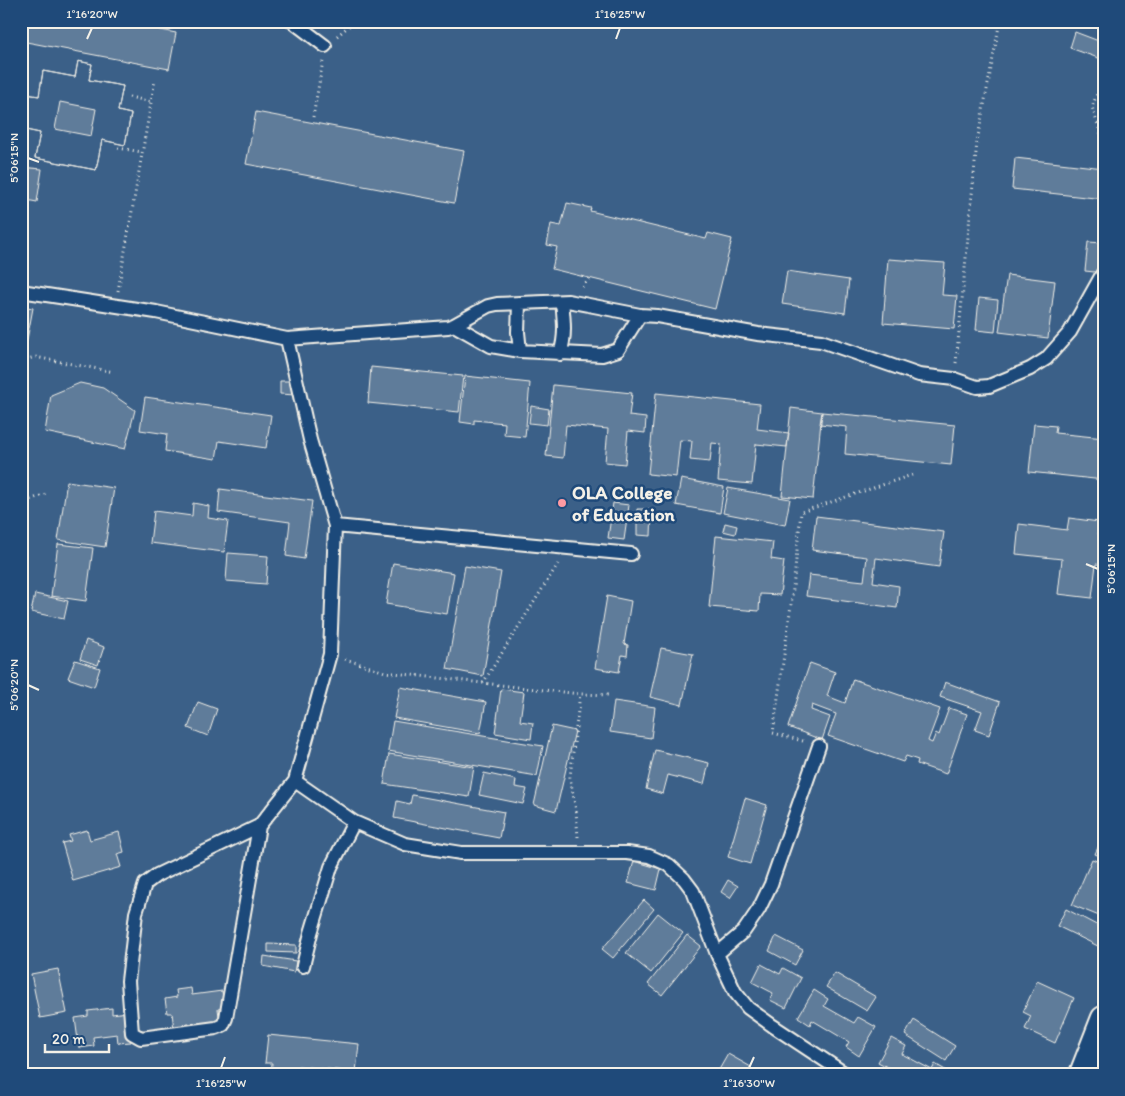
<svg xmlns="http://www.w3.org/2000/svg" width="1125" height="1096" font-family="Itim,sans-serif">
  <rect width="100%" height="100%" fill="#2c5481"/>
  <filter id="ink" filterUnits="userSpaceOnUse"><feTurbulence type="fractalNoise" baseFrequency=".02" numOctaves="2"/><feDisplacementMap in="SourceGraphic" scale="10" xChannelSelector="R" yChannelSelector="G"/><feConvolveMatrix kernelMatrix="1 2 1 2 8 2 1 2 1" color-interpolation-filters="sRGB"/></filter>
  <g filter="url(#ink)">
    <!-- built -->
    <path fill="#3b6088" d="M21 21H1104V986L1068 1075H21Z"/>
    <!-- building -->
    <path fill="#5e7b9a" stroke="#f4f1e8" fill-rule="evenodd" d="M21 21H115L176 33 169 69 21 41Z
      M1075 32 1104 43V60L1070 48Z
      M78 61 92 64 89 80 123 86 118 111 131 114 125 145 102 140 96 170 35 158 40 133 21 129V117L26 94 39 96 43 71 75 77ZM60 102 96 109 91 136 55 129Z
      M78 61 92 64 89 80 123 86 118 111 131 114 125 145 102 140 96 170 35 158 40 133 21 129V117L26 94 39 96 43 71 75 77Z
      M256 112 464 151 454 203 246 164Z
      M1015 158 1104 168V199L1012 189Z
      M21 167 42 169 37 202 21 199Z
      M567 203 591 208 590 211 706 239 708 233 732 239 715 309 552 269 557 247 547 245 551 224 561 226Z
      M1088 242 1104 243V273L1085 271Z
      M888 259 945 263 942 295 957 296 954 329 883 323Z
      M787 271 849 280 845 313 782 304Z
      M1007 275 1055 281 1048 338 999 332Z
      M979 298 998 300 995 332 976 330Z
      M21 306 33 308 26 345 21 344Z
      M371 367 463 376 459 412 368 403Z
      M465 376 530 383 525 437 504 435 505 423 474 420V424L460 422Z
      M280 381H295V395L280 394Z
      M80 383 103 388 135 410 125 449 45 432 51 395Z
      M553 385 632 393 629 416 646 418 645 433 628 431 625 464 605 462 608 429 566 425 563 458 546 456Z
      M656 393 760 404 757 429 789 433 787 447 756 444 752 484 718 481 721 444 712 443 710 462 690 460 692 441 680 440 676 477 648 474Z
      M145 397 271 415 266 448 219 441 216 459 165 451 167 434 140 430Z
      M531 406 549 409 547 425 529 423Z
      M791 408 822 412 813 499 782 496Z
      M822 412 955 425 951 465 845 454 847 427 820 424Z
      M1034 424 1056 426 1055 433 1104 438V480L1029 472Z
      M681 479 724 487 720 513 676 505Z
      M67 481 114 488 105 547 58 540Z
      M728 488 790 499 785 525 723 513Z
      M220 489 312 501 304 559 286 556 290 522 218 512Z
      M193 503 209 506 208 518 228 521 224 552 150 543 154 511 192 516Z
      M613 503 629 505 624 540 608 538Z
      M637 509H652L651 536 637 535Z
      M816 516 944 532 939 567 876 558 873 582 899 586 897 608 806 596 809 575 864 581 867 557 812 550Z
      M1069 518 1099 522 1098 534 1104 535V565L1096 564 1092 598 1058 594 1062 559 1016 554 1019 524 1067 530Z
      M725 523 737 526 735 534 723 531Z
      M716 536 773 542 771 559 784 561 780 595 760 594 759 611 709 607Z
      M58 544 93 548 86 601 51 596Z
      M228 553 268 556 266 584 226 581Z
      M393 563 454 573 447 614 386 604Z
      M465 566 501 572 483 676 447 669Z
      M35 594 68 601 64 619 31 612Z
      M607 596 631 601 624 644 628 645 627 656 622 655 619 672 595 668Z
      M86 640 104 647 98 665 80 659Z
      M661 648 693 654 682 705 650 697Z
      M75 660 100 668 94 687 68 678Z
      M810 663 835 672 827 696 845 703 853 679 940 709 928 741 932 743 936 733 939 735 949 708 967 714 946 774 917 764 918 760 906 756 903 762 828 736 836 714 812 705 811 710 830 717 822 740 788 727Z
      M945 682 1000 702 989 735 975 730 982 711 940 697Z
      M400 687 486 702 480 733 394 718Z
      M501 689 524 692 520 721 533 723 531 739 495 733Z
      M614 701 655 707 651 738 610 732Z
      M198 702 217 709 208 736 188 728Z
      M393 721 543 746 537 776 388 751Z
      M552 726 575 731 556 811 534 805Z
      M655 750 709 763 704 784 668 775 663 794 646 789Z
      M389 754 474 767 469 797 384 784Z
      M484 773 516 780 515 787 527 789 523 804 479 795Z
      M412 795 504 812 499 838 394 818 397 801 410 804Z
      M745 798 767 805 750 864 728 857Z
      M87 830 90 840 119 832 124 852 117 854 121 867 73 881 62 843 71 841 69 835Z
      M1104 834V858L1095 854Z
      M1092 859 1104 864V918L1072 905Z
      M634 861 661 869 656 890 628 883Z
      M728 880 738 886 730 898 721 892Z
      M644 900 654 909 613 958 602 949Z
      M1066 909 1104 929V949L1057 926Z
      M658 913 683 933 651 973 626 953Z
      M687 935 701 946 662 995 648 984Z
      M776 936 803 950 795 965 769 951Z
      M268 944 296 945V953L268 952Z
      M264 956 296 961 294 972 263 966Z
      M761 964 780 974 783 968 801 978 786 1008 770 1000 773 993 752 982Z
      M58 969 67 1013 40 1018 31 974Z
      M835 973 876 997 867 1011 826 987Z
      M1037 981 1074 998 1055 1043 1025 1029 1031 1016 1023 1012Z
      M191 988 192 995 222 991 224 1008 218 1009 220 1023 174 1029 172 1013H167L165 999 177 997 176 990Z
      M814 990 828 999 824 1006 854 1023 858 1017 876 1027 859 1056 846 1047 849 1042 812 1020 810 1025 798 1017Z
      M112 1008V1014L127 1012 131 1042 118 1043 117 1034 93 1037 94 1046 79 1048 75 1018 88 1016V1011Z
      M914 1020 955 1046 946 1061 905 1035Z
      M268 1035 359 1044 356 1072 298 1066 297 1075H271L272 1063H265Z
      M891 1038 906 1046 902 1054 932 1070 935 1064 954 1075H902L878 1062Z
      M728 1054 751 1067 747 1075H716Z"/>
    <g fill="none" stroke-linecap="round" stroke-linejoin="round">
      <!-- service casing -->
      <g stroke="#f4f1e8" stroke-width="16">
        <path id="service" d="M292 21 325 46
          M21 291 156 312 287 339 310 440 335 526 330 654 295 781 259 826 157 875 145 884 136 913 128 981 132 1033 141 1038 216 1028 223 1025 226 1018 259 826
          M519 304 518 332 520 351
          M454 325 491 346 520 351 602 355 618 350 640 315
          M287 339 448 327 454 325 488 306 497 304 568 301 640 315 657 316 758 334 821 341 919 375 954 379 977 387 989 386 1030 369 1046 359 1070 332 1103 273
          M560 354C566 336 564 320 562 302
          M335 526 631 554
          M295 781 354 822 405 844 461 853H627L649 856 669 865 684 879 693 891 717 954 735 992 748 1008 773 1026 847 1075
          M717 954 744 931 759 909 771 884 819 746
          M303 966 311 933 331 867 354 822"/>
      </g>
      <!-- minor casing -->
      <g stroke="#f4f1e8" stroke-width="29">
        <path id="minor" d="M1082 1075 1104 1019"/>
      </g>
      <!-- path -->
      <path stroke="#f4f1e8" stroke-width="3" stroke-dasharray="1 4" stroke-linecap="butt" d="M337 36 355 21
        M1104 76 1092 107 1104 144
        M129 97 152 102
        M313 117 323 61
        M118 148 142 152
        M582 287 590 278
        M118 291 155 80
        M21 361 35 357 114 372
        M956 363 977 142 1000 21
        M21 503 49 493
        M345 659 385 672 580 694 609 695
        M483 683 558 564
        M803 741 773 733 792 598 801 512 912 475
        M578 837 576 811 570 777 580 694"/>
      <!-- service -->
      <use href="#service" stroke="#1f4a7a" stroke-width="12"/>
      <!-- minor -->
      <use href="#minor" stroke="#1f4a7a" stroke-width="25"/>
    </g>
  </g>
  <!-- ticks -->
  <path fill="none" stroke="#f4f1e8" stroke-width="2" d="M87 39 92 28M616 39 620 28M28 158 39 162M1086 564 1098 569M28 685 39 690M221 1068 225 1057M749 1068 754 1057"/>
  <!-- markers -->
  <circle fill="#ff9aa2" stroke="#1f4a7a" stroke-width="2" cx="562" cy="503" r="5"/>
  <g text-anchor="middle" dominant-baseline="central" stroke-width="5" stroke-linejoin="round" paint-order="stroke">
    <!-- poi labels -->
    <g font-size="19" font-weight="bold" fill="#f4f1e8" stroke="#1f4a7a" text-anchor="start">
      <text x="572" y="492">OLA College<tspan x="572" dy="22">of Education</tspan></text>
    </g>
  </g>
  <!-- margin -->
  <rect width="1125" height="1096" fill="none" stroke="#1f4a7a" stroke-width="55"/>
  <!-- scale -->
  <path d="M45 1044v8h64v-8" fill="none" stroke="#f4f1e8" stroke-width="2.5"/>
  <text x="52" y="1044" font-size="15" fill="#f4f1e8" stroke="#1f4a7a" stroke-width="4" paint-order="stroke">20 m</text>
  <rect x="28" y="28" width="1070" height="1040" fill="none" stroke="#f4f1e8" stroke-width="2"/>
  <g font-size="12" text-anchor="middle" fill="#f4f1e8">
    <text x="92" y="18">1°16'20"W</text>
    <text x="620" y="18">1°16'25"W</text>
    <text transform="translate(14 158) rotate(-90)" y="4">5°06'15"N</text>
    <text transform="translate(1111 569) rotate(-90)" y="4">5°06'15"N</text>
    <text transform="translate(14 685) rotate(-90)" y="4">5°06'20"N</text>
    <text x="221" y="1087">1°16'25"W</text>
    <text x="749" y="1087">1°16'30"W</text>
  </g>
</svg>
